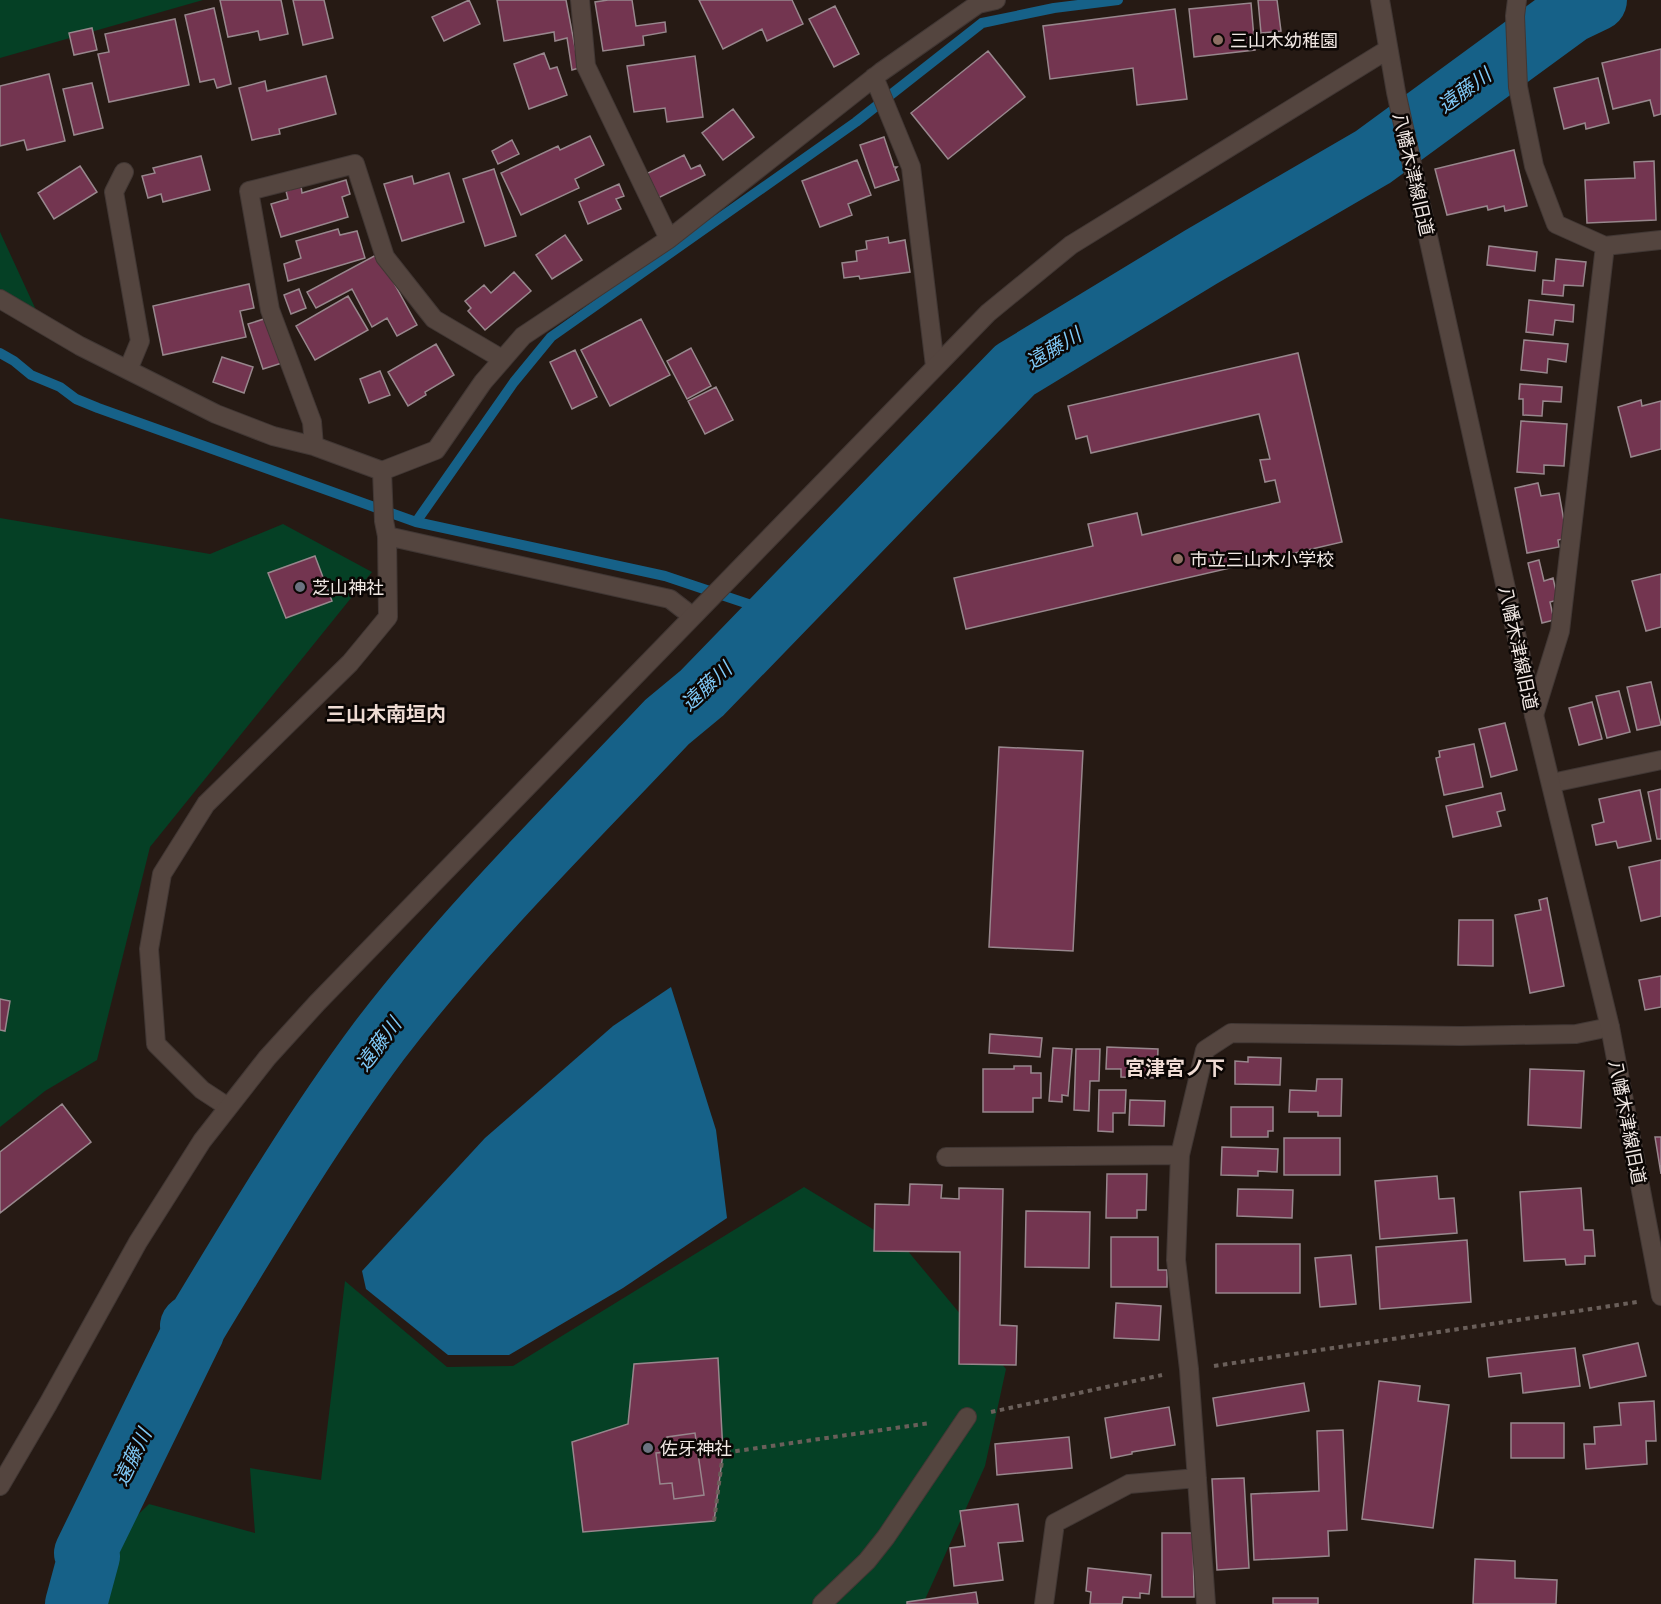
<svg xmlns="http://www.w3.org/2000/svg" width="1661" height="1604" font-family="'Open Sans','Noto Sans JP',sans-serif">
  <rect width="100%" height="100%" fill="#261a14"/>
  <!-- green -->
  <path fill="#054025" d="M0 0H203L0 58Z
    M0 232 42 323 0 294Z
    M0 518 210 554 283 524 372 572 150 847 97 1060 45 1091 0 1127Z
    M804 1187 907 1250 1006 1369 985 1466 923 1604H91L107 1545 149 1504 255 1533 250 1468 321 1480 345 1281 447 1367 513 1366Z"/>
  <!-- water -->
  <path fill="#166188" d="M671 987 716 1130 727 1218 623 1288 509 1355H448L366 1289 362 1271 485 1138 613 1026Z"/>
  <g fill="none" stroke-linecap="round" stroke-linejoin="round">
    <!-- stream -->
    <path stroke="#166188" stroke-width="10" d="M0 353 14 361 31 375 60 387 76 399 98 408 416 522 665 576 778 614
      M416 522 514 382 551 337 856 122 982 23 1054 8 1118 0"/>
    <!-- river -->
    <path stroke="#166188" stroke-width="62" d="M76 1604 89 1556 85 1553 194 1330 191 1326 197 1323C255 1227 312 1131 379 1041 466 927 569 826 667 722L702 693 1015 370 1201 257 1373 157 1571 12 1596 0"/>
  </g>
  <!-- building -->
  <path fill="#733550" stroke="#98878d" stroke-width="1.5" d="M220 0H281L288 34 260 40 258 31 228 37Z
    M293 0H324L333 38 303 45Z
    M469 0 480 24 444 41 432 17Z
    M497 0H566L579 68 572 70 567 38 555 41 554 32 504 41Z
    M608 0H632L636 26 665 22 666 32 643 36 644 45 603 51 595 2Z
    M699 0H792L803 24 767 41 762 29 723 49Z
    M1258 0H1277L1281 31 1261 33Z
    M1251 3 1255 50 1194 57 1189 9Z
    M835 6 859 54 834 67 809 19Z
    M214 8 231 84 217 88 214 79 200 82 185 15Z
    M1175 9 1187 99 1137 105 1133 68 1050 79 1043 26Z
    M175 19 189 85 109 102 98 54 109 52 105 34Z
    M92 28 97 50 74 55 69 33Z
    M1661 49V114L1654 116 1650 100 1613 109 1602 63Z
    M988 51 1025 97 948 159 911 113Z
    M544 53 550 69 557 67 567 95 529 109 514 64Z
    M695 56 703 117 667 122 665 108 634 112 627 66Z
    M49 74 65 141 27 150 24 140 0 146V86Z
    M326 76 336 114 279 129 280 134 252 140 239 88 265 81 267 91Z
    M1598 78 1609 123 1586 129 1585 123 1564 129 1554 88Z
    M92 83 103 128 74 135 63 89Z
    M733 109 754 137 723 160 702 133Z
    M590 136 604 165 575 179 579 188 521 215 501 173 558 146 560 150Z
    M884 137 894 167H897L895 169 899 180 875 188 860 145Z
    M512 140 519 154 498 164 492 151Z
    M1514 150 1527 206 1505 211 1504 206 1488 210 1487 206 1447 215 1435 169Z
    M684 155 691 169 700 165 705 175 656 199 644 175Z
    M201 156 210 190 163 202 161 194 148 198 142 176 155 173 153 168Z
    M857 160 871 195 848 204 852 215 820 227 802 181Z
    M1654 161 1656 220 1587 223 1585 180 1635 178 1634 162Z
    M80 166 97 192 54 219 38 193Z
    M494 169 516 236 485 246 463 179Z
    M449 173 464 222 402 241 384 184 412 176 414 184Z
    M346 180 350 194 342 197 348 217 281 237 271 204 288 199 286 191 301 186 302 193Z
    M619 184 624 196 616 199 621 209 588 224 579 202Z
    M338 229 340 235 357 231 365 258 288 281 284 264 301 258 296 241Z
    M565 235 582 260 552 279 536 255Z
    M888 237 889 243 905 240 910 272 860 279 859 276 844 278 842 263 857 261 856 251 867 249 866 241Z
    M1489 246 1537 252 1535 271 1487 265Z
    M378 254 417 325 397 336 387 318 372 327 352 289 316 308 307 292Z
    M1556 259 1586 262 1583 286 1564 285 1563 296 1542 294 1543 280 1554 281Z
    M514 272 531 291 485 330 468 311 471 308 465 301 484 285 491 293Z
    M249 284 254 308 240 311 246 337 163 355 153 306Z
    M299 289 306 308 291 314 284 295Z
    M348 296 368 330 315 360 296 326Z
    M1529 300 1574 305 1573 322 1555 320 1553 335 1526 332Z
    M267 318 282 363 263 369 248 324Z
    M641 319 670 375 610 406 581 350Z
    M1524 340 1568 344 1566 362 1548 359 1547 373 1521 370Z
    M436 344 454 375 425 392 426 395 408 406 388 372Z
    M691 348 711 386 687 399 667 361Z
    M575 350 597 397 572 409 550 362Z
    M1298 353 1342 542 966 629 954 578 1093 546 1088 524 1137 513 1142 535 1280 502 1275 480 1265 482 1260 460 1270 459 1259 414 1091 453 1087 436 1076 439 1068 406Z
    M222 357 253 367 244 393 213 382Z
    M380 371 390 395 369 403 360 379Z
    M1520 384 1562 387 1561 402 1543 401 1542 416 1523 415V399H1519Z
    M716 387 733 420 705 434 688 401Z
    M1641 400 1642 406 1661 401V449L1631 457 1618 407Z
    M1521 421 1567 424 1564 466 1544 465V474L1517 472Z
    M1538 483 1541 496 1559 493 1567 538 1558 540 1559 547 1527 553 1515 488Z
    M315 556 332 601 286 618 268 573Z
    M1539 560 1544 581 1553 578 1558 600 1550 602 1554 620 1542 623 1528 563Z
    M1661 574V627L1646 631 1632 581Z
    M1651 682 1661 725 1637 730 1627 687Z
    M1619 691 1630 732 1607 738 1596 696Z
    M1592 702 1602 739 1579 745 1569 708Z
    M1505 723 1517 770 1491 777 1479 729Z
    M1474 744 1483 787 1444 795 1436 758 1440 757 1439 751Z
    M999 747 1083 751 1073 951 989 947Z
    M1661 789V839H1657L1648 792Z
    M1640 790 1651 841 1618 848 1616 841 1596 845 1592 825 1604 822 1599 799Z
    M1501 793 1505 810 1497 812 1501 826 1453 837 1446 806Z
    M1661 860V916L1641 921 1629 867Z
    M1547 898 1564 986 1530 993 1515 915 1541 910 1539 900Z
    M1459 920H1493V966L1458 965Z
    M1661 976V1007L1645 1010 1639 980Z
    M0 999 10 1001 5 1031 0 1030Z
    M990 1034 1042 1038 1040 1057 989 1053Z
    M1107 1047 1158 1049 1157 1078 1121 1077V1069H1106Z
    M1053 1048 1072 1049 1068 1096 1062 1095V1102L1049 1101Z
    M1076 1049H1100L1099 1081H1090L1089 1111 1074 1110Z
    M1248 1057 1281 1058 1280 1085 1235 1084V1061L1248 1062Z
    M1014 1066H1031V1073H1041V1098H1033V1112H983V1069H1014Z
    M1530 1069 1584 1071 1581 1128 1528 1125Z
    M1317 1079H1342L1341 1116H1318V1112H1289L1290 1090 1316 1091Z
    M1099 1090H1126L1125 1113H1113V1132L1098 1131Z
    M1130 1100 1165 1101 1164 1126 1129 1125Z
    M62 1104 91 1142 0 1213V1152Z
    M1231 1107H1273V1131H1268V1137H1231Z
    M1655 1137H1661V1174Z
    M1284 1138H1340V1175H1284Z
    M1222 1147 1278 1149 1277 1172 1258 1171V1176L1221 1175Z
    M1107 1174H1147L1146 1210H1137V1218H1106Z
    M1437 1176 1439 1199 1454 1198 1457 1233 1380 1239 1375 1181Z
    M910 1184 942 1185 941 1198 959 1199V1188L1003 1189 1000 1325 1017 1326 1016 1365 959 1364 960 1252 874 1251 875 1204 909 1205Z
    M1581 1188 1584 1230H1593L1595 1256H1585V1264L1566 1265 1565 1259 1524 1261 1520 1192Z
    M1238 1189 1293 1190 1292 1218 1237 1216Z
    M1026 1211 1090 1212 1089 1268 1025 1267Z
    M1111 1237H1158V1270H1167V1287H1111Z
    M1467 1240 1471 1302 1380 1309 1376 1247Z
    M1216 1244H1300V1293H1216Z
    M1351 1255 1356 1304 1320 1307 1315 1258Z
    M1116 1303 1161 1306 1159 1340 1114 1338Z
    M1638 1343 1646 1376 1590 1388 1583 1355Z
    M1575 1348 1580 1386 1523 1393 1521 1373 1489 1377 1487 1358Z
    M718 1358 723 1453 714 1521 583 1532 572 1442 628 1424 634 1364Z
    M1379 1381 1420 1386 1418 1401 1449 1405 1433 1528 1362 1519Z
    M1304 1383 1309 1411 1217 1426 1213 1398Z
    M1654 1401 1656 1441H1646L1647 1464 1586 1469 1584 1444H1595L1594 1427 1621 1425 1619 1403Z
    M1169 1407 1175 1445 1132 1452V1454L1111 1458 1105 1418Z
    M1511 1423H1564V1458H1511Z
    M1343 1430 1347 1530 1328 1531 1329 1556 1254 1560 1251 1494 1319 1491 1317 1431Z
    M695 1433 704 1495 674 1499 672 1483 660 1484 656 1453 668 1452 667 1437Z
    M1069 1437 1072 1468 997 1475 995 1444Z
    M1244 1478 1249 1568 1217 1570 1212 1479Z
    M1018 1504 1023 1541 998 1543 1003 1580 954 1586 950 1548 965 1546 960 1511Z
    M1162 1533H1193L1194 1597H1162Z
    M1475 1559 1515 1561V1578L1557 1580 1556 1604H1473Z
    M1088 1568 1151 1575 1149 1594 1140 1593V1598L1123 1597 1122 1604H1090L1091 1592 1086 1591Z
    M976 1592 978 1604H907V1602Z
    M1273 1598H1318V1604H1273Z"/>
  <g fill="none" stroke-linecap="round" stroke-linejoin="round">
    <!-- minor casing -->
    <g stroke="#413734" stroke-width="20">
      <path id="minor" d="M580 0 586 66 669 239
        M1517 0 1515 16 1518 87 1534 166 1556 224 1605 246 1661 240
        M874 77 911 167 935 366
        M124 172 114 192 140 341 128 370
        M0 299 80 346 216 414 273 436 314 446 382 471 436 450 483 382 523 336 669 239 881 72 978 4 996 0
        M314 446 312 422 270 310 249 191 355 164 385 257 434 319 502 359
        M387 536 670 599 692 616
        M1534 715 1560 631 1605 246
        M1552 783 1661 760
        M228 1107 202 1090 156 1044 149 949 162 874 206 804 350 663 388 617 387 536 384 521 382 471
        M946 1157 1180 1155
        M822 1604 867 1561 886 1537 967 1417
        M1044 1604 1055 1523 1129 1484 1197 1478
        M1206 1604 1189 1369 1176 1260 1180 1155 1205 1050 1231 1033 1461 1036 1576 1034 1610 1027"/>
    </g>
    <!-- tertiary casing -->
    <g stroke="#413734" stroke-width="20">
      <path id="tertiary" d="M1380 0 1396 92 1534 715 1610 1027 1661 1296
        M0 1486 48 1404 138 1242 202 1141 267 1058 317 1003 988 313 1071 245 1387 50"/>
    </g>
    <!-- path -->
    <path stroke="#6a5f5a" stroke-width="4" stroke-dasharray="4.5 4.5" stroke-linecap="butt" d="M1214 1366 1637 1302
      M991 1412 1162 1375
      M714 1521 723 1453 930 1423"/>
    <!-- minor -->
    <use href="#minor" stroke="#54453f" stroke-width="18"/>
    <!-- tertiary -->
    <use href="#tertiary" stroke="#54453f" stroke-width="18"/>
  </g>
  <!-- markers -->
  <g fill="#8d6e63" stroke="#0b0604" stroke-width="2">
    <circle cx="1218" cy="40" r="6"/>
    <circle cx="1178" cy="559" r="6"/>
  </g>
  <g fill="#6b7280" stroke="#0b0604" stroke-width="2">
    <circle cx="300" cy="587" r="6"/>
    <circle cx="648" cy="1448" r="6"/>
  </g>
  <g text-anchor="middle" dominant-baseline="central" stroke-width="5" stroke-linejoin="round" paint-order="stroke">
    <!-- poi labels -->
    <g font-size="18" fill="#f1e8e4" stroke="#0b0604" text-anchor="start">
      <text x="1230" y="40">三山木幼稚園</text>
      <text x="1190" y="559">市立三山木小学校</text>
      <text x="312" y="587">芝山神社</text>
      <text x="660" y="1448">佐牙神社</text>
    </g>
    <!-- street labels -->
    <g font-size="18" fill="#f1e8e4" stroke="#0b0604">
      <text transform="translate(1414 174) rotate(77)">八幡木津線旧道</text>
      <text transform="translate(1519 648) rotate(78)">八幡木津線旧道</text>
      <text transform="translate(1628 1122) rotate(79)">八幡木津線旧道</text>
    </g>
    <!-- water labels -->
    <g font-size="20" font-style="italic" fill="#7fc9f7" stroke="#0b0604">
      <text transform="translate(1464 90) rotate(-36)">遠藤川</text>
      <text transform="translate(1053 348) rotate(-31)">遠藤川</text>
      <text transform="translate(706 686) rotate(-43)">遠藤川</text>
      <text transform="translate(378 1044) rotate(-53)">遠藤川</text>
      <text transform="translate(132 1457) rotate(-64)">遠藤川</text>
    </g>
    <!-- neighbourhood labels -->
    <g font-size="20" font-weight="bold" fill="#eedbd3" stroke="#0b0604">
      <text x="386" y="713">三山木南垣内</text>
      <text x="1175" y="1067">宮津宮ノ下</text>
    </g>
  </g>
</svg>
